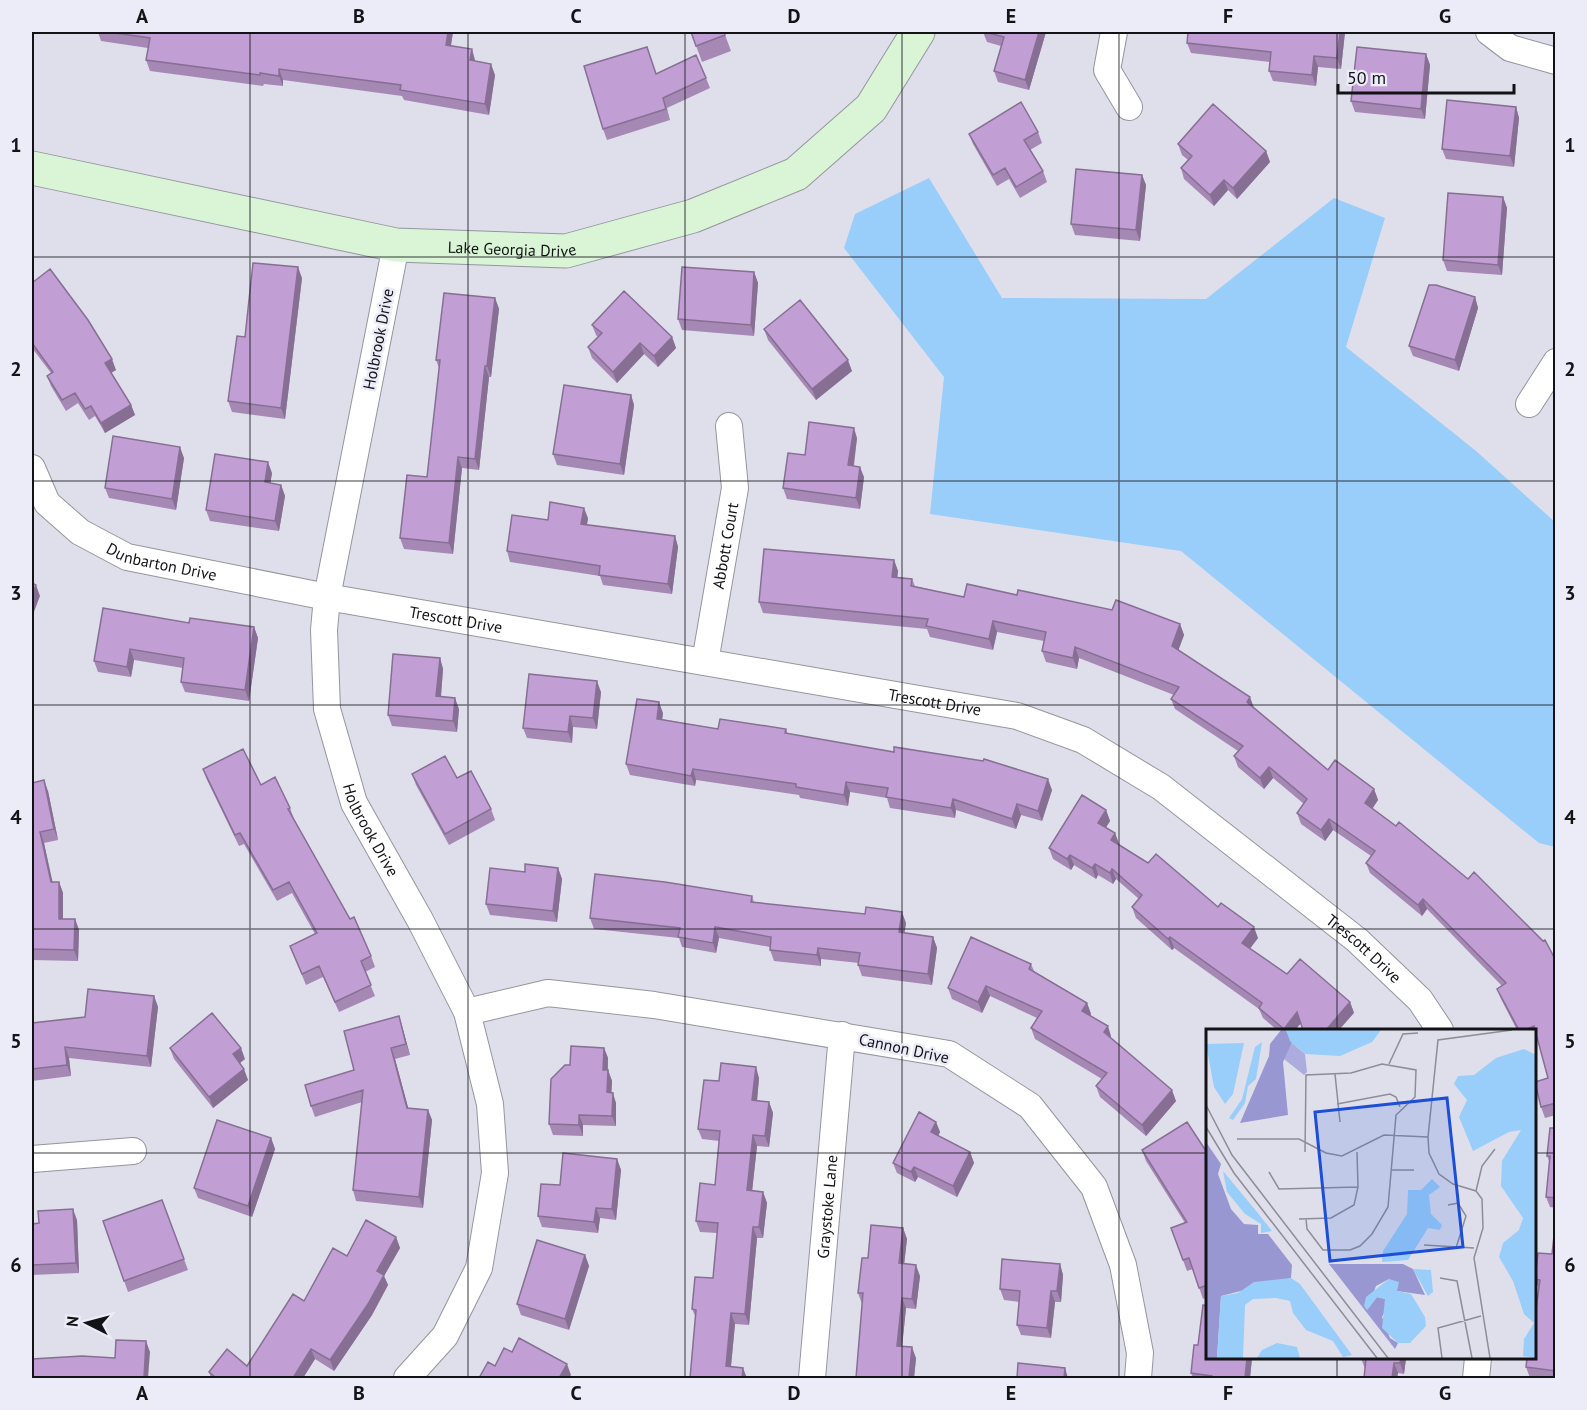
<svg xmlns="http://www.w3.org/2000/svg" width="1587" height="1410" font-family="'PT Sans',sans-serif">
  <rect width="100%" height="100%" fill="#dfdfeb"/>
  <!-- water -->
  <path fill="#99cdfa" d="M929 178 1002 298 1206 299 1334 198 1385 218 1346 347 1476 451 1555 522V847L1539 843 1181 551 930 514 944 377 844 248 855 214Z"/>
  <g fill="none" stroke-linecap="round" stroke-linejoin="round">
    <!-- street casing -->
    <g stroke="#9595a0" stroke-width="28">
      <g id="street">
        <path d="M1114 32 1107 70 1129 107"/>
        <path d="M1489 32 1510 48 1556 61"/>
        <path id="s1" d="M396 245 327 597 324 630 327 709 354 803 420 920 467 1012 490 1104 495 1173 479 1268 445 1336 407 1378"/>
        <path d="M1529 404 1556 362"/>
        <path id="s2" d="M32 468 47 503 80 532 127 557 327 597 1017 716 1083 740 1161 787 1357 940 1420 1000 1440 1030"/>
        <path id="s3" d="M705 662 735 488 729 426"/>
        <path d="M467 1012 548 993 654 1005 949 1054 1030 1106 1094 1187 1123 1265 1140 1353 1138 1378"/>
        <path d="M32 1159 133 1151"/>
        <path id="s4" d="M812 1378 842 1035"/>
        <path d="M1476 1378 1478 1358"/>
      </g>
    </g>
    <!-- secondary casing -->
    <g stroke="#9595a0" stroke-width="35">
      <g id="secondary">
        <path id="s5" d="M32 168 396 245 566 251 693 216 796 174 871 108 918 32"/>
      </g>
    </g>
    <!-- street -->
    <use href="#street" stroke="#fff" stroke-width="26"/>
    <!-- secondary -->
    <use href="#secondary" stroke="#daf5d6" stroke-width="33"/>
  </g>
  <!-- wall -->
  <path fill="#a688b5" d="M98 32H453L451 46 475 60V61L495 75 489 115 404 100 402 96 283 80V86L264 84 263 86 150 71 146 60 148 48 101 41Z
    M691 32H724L731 51 702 62Z
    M983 32H1046L1029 90 998 82 994 71 1001 46 987 42Z
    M1345 32 1341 69 1318 67 1316 86 1273 81 1269 71 1270 62 1191 53 1187 43Z
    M647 47 656 74 706 78 710 88 667 108 670 120 607 140 603 129Z
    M1426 54 1430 65 1425 119 1355 112 1351 101Z
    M1516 107 1519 118 1514 167 1446 159 1442 149Z
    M1038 132 1042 143 1030 150 1043 171 1047 182 1020 198 1009 179 997 186 973 144 969 134Z
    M1178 144 1266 151 1270 162 1237 199 1228 190 1214 206 1184 179 1181 168 1188 160 1182 155Z
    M1142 175 1146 185 1140 241 1075 235 1071 224Z
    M1503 197 1507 208 1502 275 1447 271 1443 260Z
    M754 272 758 283 754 336 682 330 678 319Z
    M302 278 285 419 232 412 228 401 245 337Z
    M32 283 116 370 111 373 131 405 135 415 105 433 95 416 89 420 78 403 66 411 51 386 47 376 51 373 32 348Z
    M1475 297 1478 308 1459 371 1413 356 1409 346Z
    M495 298 499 309 491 377H489L479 470 462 468 453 554 404 549 400 538 427 477 439 368 436 360Z
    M592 325 672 337 676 348 658 367 644 354 617 383 592 358 588 347 598 337 596 335Z
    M764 329 852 371 816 400 768 340Z
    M631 395 634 405 624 475 557 465 553 454Z
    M857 438 854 466 864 477 860 509 787 499 783 488 805 455Z
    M184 458 176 510 109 498 105 488Z
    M272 473 270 483 281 485 285 496 279 531 210 521 206 510Z
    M588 518 587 525 675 536 678 547 672 594 603 585 600 576 510 562 507 551 548 520Z
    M894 560 898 571 897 578 912 579 915 586 964 597 1017 595 1180 624 1184 635 1178 650 1254 708 1328 770 1374 789 1378 800 1372 808 1556 961V1115L1545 1118 1541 1107 1548 1078 1537 1037 1534 1038V1030H1517L1501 999 1497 989 1502 986 1427 909 1422 916 1370 873 1366 863 1371 856 1333 830 1325 841 1301 824 1297 813 1304 804 1273 778 1264 789 1238 767 1234 756 1238 751 1175 709 1171 699 1174 695 1079 658 1077 669 1046 662 1042 651 1044 641 997 632 993 650 930 637 927 629 763 613 759 602Z
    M189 623 254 627 258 638 249 701 185 692 181 682 183 668 134 660 131 677 98 672 94 661Z
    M440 658 443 669 441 697 459 709 457 732 392 726 388 715Z
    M601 692 597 729 573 727 572 743 527 738 523 728Z
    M663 713 662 719 718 729H786L788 734 1052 790 1042 821 1021 815 1016 829 956 810 955 818 890 808 887 798 850 792 848 806 800 798 799 795 696 780 695 786 630 775 626 764Z
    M203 769 261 785 290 808 294 819 371 956 375 967 365 972 375 996 339 1012 323 977 306 985 290 946 315 934 292 893 277 901 244 844 239 846 207 780Z
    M412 774 457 778 491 809 495 820 449 845 416 785Z
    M32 783 48 791 58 840 44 843 52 882H59L63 893V919H75L79 930 78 961 32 960Z
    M1106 810 1110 821 1106 827 1115 833 1119 844 1218 907 1258 938 1250 948 1287 974 1350 1002 1354 1013 1301 1023 1295 1030H1277L1263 1018 1259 1009 1174 948 1172 950 1136 918 1132 907 1139 899 1116 879 1113 884 1098 875 1096 879 1074 865 1071 870 1053 859 1049 848Z
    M558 868 562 879 557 922 490 915 486 904 525 872Z
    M752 896 754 902 906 923 904 933 933 937 937 948 932 985 862 976 858 965 859 963 821 959V966L774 961 770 950V947L719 938 716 953 682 947 679 938 594 929 590 918Z
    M1031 964 1034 971 1087 1003 1091 1014 1090 1015 1111 1036 1110 1038 1176 1101 1146 1136 1100 1097 1096 1086 1102 1079 1035 1039 1031 1028 1037 1018 990 996 982 1013 952 999 948 988Z
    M154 996 158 1007 151 1067 69 1058 71 1076 32 1081V1023L85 1017Z
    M399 1016 410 1055 395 1059 408 1108 428 1110 432 1120 423 1208 356 1201 353 1190 362 1102 315 1117 311 1106 354 1070Z
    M170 1048 245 1059 240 1063 248 1080 213 1108 174 1059Z
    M604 1048 608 1058V1070L612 1081 611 1093 616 1103V1126L583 1125V1136L553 1135 549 1124 570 1065Z
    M759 1078 757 1101 769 1102 773 1113 769 1147 757 1146 752 1191 763 1192 767 1203 763 1238H757L749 1325 735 1324 731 1366 690 1378 696 1318 692 1309 713 1278 717 1233 700 1232 696 1221 715 1185 719 1141 702 1139 698 1129 719 1081Z
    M936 1122 940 1132 938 1136 970 1152 974 1163 957 1197 918 1177 915 1182 897 1173 893 1163Z
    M1556 1128V1208L1550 1207 1546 1197 1550 1163 1547 1156Z
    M271 1138 275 1149 252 1217 198 1198 194 1188Z
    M1142 1150 1208 1154V1297L1203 1299 1193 1269 1187 1271 1171 1228 1185 1223 1146 1161Z
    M617 1159 621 1170 616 1220 600 1218 598 1233 542 1227 538 1216 560 1185Z
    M162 1200 188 1270 128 1292 103 1221Z
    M1556 1218V1378H1530L1526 1367 1534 1358 1539 1289 1535 1279 1552 1254Z
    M77 1220 79 1273 32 1275V1224Z
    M903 1228 907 1239 904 1264 920 1276 916 1309 906 1308 902 1346 916 1358 914 1378 862 1304 858 1293 868 1258Z
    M396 1237 400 1248 384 1276 388 1285 372 1315 334 1371 315 1359 303 1378H211L209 1372 247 1366 304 1301 347 1256Z
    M585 1255 589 1266 569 1330 521 1315 517 1304Z
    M1060 1264 1063 1275 1061 1302H1055L1051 1338 1021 1335 1017 1325 1019 1302 1004 1300 1000 1289Z
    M1208 1358H1252L1250 1378H1193L1191 1373Z
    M1361 1358H1406L1404 1374 1398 1373 1397 1378H1364L1365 1369Z"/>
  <!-- shaded-wall -->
  <path fill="#876f94" d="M448 32H453L449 56 446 45Z
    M1039 32H1046L1029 90 1025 80Z
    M1340 32H1345L1341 69 1337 58Z
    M472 49 475 60 474 71 470 60Z
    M1426 54 1430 65 1425 119 1421 109Z
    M1314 56 1318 67 1316 86 1312 75Z
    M491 64 495 75 489 115 485 104Z
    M279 69 283 80V86L279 76Z
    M1516 107 1519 118 1514 167 1510 156Z
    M1266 151 1270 162 1237 199 1233 188Z
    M1142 175 1146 185 1140 241 1136 230Z
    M1224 180 1228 190 1214 206 1210 195Z
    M1503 197 1507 208 1502 275 1498 265Z
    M298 267 302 278 285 419 281 408Z
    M754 272 758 283 754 336 751 325Z
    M1475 297 1478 308 1459 371 1455 360Z
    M495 298 499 309 491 377 487 366Z
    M672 337 676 348 658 367 654 356Z
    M640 343 644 354 617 383 613 372Z
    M112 359 116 370 109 374 105 363Z
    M848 360 852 371 816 400 812 389Z
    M485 366 489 377 479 470 475 459Z
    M631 395 634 405 624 475 620 464Z
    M131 405 135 415 105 433 101 423Z
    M854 428 857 438 852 476 848 465Z
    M180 447 184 458 176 510 172 499Z
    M458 457 462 468 453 554 449 543Z
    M268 462 272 473 269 493 265 482Z
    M860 467 864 477 860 509 856 498Z
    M281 485 285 496 279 531 275 521Z
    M584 508 588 518 585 535 581 524Z
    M675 536 678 547 672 594 668 584Z
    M894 560 898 571 896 588 892 577Z
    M36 585 40 596 32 617V596Z
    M993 621 997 632 993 650 989 639Z
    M1180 624 1184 635 1176 657 1172 646Z
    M254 627 258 638 249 701 245 690Z
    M1075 647 1079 658 1077 669 1073 658Z
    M130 649 134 660 131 677 127 667Z
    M440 658 443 669 440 707 436 696Z
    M597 681 601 692 597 729 593 718Z
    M1250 697 1254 708 1247 702Z
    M455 698 459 709 457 732 453 721Z
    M659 702 663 713 661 729 657 719Z
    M570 716 573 727 572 743 568 732Z
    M1269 767 1273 778 1264 789 1260 778Z
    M693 769 696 780 695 786 691 776Z
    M1048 779 1052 790 1042 821 1038 811Z
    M44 780 48 791 58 840 54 829Z
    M846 782 850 792 848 806 844 795Z
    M1374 789 1378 800 1369 814 1365 803Z
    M953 799 956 810 955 818 951 808Z
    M1017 804 1021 815 1016 829 1012 819Z
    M1106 810 1110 821 1102 834 1098 823Z
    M1329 819 1333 830 1325 841 1321 830Z
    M40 832 44 843 55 893 51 882Z
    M1115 833 1119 844 1115 850 1111 840Z
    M1070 855 1074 865 1071 870 1067 859Z
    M1095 864 1098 875 1096 879 1092 868Z
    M558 868 562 879 557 922 553 911Z
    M1112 869 1116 879 1113 884 1110 873Z
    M59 882 63 893V930L59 919Z
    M1423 899 1427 909 1422 916 1418 905Z
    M902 912 906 923 903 943 899 932Z
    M75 919 79 930 78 961 74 950Z
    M715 927 719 938 716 953 713 943Z
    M1254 927 1258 938 1246 954 1242 943Z
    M933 937 937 948 932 985 928 974Z
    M1170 937 1174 948 1172 950 1168 939Z
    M818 948 821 959V966L817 955Z
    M986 986 990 996 982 1013 978 1002Z
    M154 996 158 1007 151 1067 147 1056Z
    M1350 1002 1354 1013 1339 1030H1326Z
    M1087 1003 1091 1014 1086 1022 1082 1011Z
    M1297 1012 1301 1023 1295 1030H1285L1284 1029Z
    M399 1016 402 1026 410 1055 406 1044Z
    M1108 1026 1111 1036 1107 1043 1104 1032Z
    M65 1047 69 1058 71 1076 67 1065Z
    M241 1048 245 1059 237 1065 233 1054Z
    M391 1048 395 1059 411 1118 407 1108Z
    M604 1048 608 1058 607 1081 603 1070Z
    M756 1067 759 1078 756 1111 752 1100Z
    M244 1069 248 1080 213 1108 209 1097Z
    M608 1070 612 1081 611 1103 607 1092Z
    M1172 1090 1176 1101 1146 1136 1142 1125Z
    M613 1093 616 1103V1126L612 1116Z
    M769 1102 773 1113 769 1147 765 1136Z
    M428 1110 432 1120 423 1208 419 1197Z
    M579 1115 583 1125V1136L579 1125Z
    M936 1122 940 1132 935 1143 931 1132Z
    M753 1135 757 1146 751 1201 747 1190Z
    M271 1138 275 1149 252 1217 248 1206Z
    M970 1152 974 1163 957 1197 953 1186Z
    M617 1159 621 1170 616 1220 612 1209Z
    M914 1167 918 1177 915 1182 911 1172Z
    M763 1192 767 1203 763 1238 759 1227Z
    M596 1208 600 1218 598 1233 594 1222Z
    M73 1209 77 1220 79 1273 76 1263Z
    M753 1227 757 1238 749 1325 745 1314Z
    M903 1228 907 1239 903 1274 899 1263Z
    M396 1237 400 1248 384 1276 388 1285 372 1315 334 1371 330 1360Z
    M585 1255 589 1266 569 1330 565 1319Z
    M1060 1264 1063 1275 1061 1302 1057 1291Z
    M916 1265 920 1276 916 1309 912 1299Z
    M1051 1291 1055 1302 1051 1338 1047 1328Z
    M902 1298 906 1308 901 1357 897 1346Z
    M731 1313 735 1324 730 1376 726 1366Z
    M146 1341 150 1352 148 1378H144Z
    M912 1347 916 1358 914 1378H909Z
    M311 1349 315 1359 303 1378H293Z
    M1247 1358H1252L1250 1378H1245Z
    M1401 1358H1406L1404 1374 1400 1363Z
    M1394 1363 1398 1373 1397 1378H1392Z
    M567 1364 571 1375 569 1378H559Z
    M743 1368 747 1378H742Z
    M1065 1368 1068 1378H1064Z"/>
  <!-- building -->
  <path fill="#c19ed3" stroke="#876f94" stroke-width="1.5" d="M108 32H448L446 45 472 49 470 60 491 64 485 104 400 90 401 85 279 69V76L260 73V75L146 60 150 38Z
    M691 32H724L725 35 696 46Z
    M985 32H1039L1025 80 994 71 1004 37Z
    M1188 32H1340L1337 58 1314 56 1312 75 1269 71 1271 52 1187 43Z
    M647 47 656 74 696 55 706 78 663 98 666 109 603 129 584 66Z
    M1357 47 1426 54 1421 109 1351 101Z
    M1447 100 1516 107 1510 156 1442 149Z
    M1021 102 1038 132 1024 140 1043 171 1016 187 1005 168 993 175 969 134Z
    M1213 104 1266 151 1233 188 1224 180 1210 195 1181 168 1192 156 1178 144Z
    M1076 169 1142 175 1136 230 1071 224Z
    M1448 193 1503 197 1498 265 1443 260Z
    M253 263 298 267 281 408 228 401 237 336 245 337Z
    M682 267 754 272 751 325 678 319Z
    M50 269 88 320 112 359 105 363 131 405 101 423 91 406 85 409 75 393 62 400 47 376 53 372 32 343V283Z
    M1429 285H1436L1475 297 1455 360 1409 346Z
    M624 291 672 337 654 356 640 343 613 372 588 347 602 333 592 325Z
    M444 293 495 298 487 366H485L475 459 458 457 449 543 400 538 407 475 427 477 440 360H436Z
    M800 300 848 360 812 389 764 329Z
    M564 385 631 395 620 464 553 454Z
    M809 422 854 428 848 465 860 467 856 498 783 488 788 453 805 455Z
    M113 436 180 447 172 499 105 488Z
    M215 454 268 462 265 482 281 485 275 521 206 510Z
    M550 502 584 508 581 524 675 536 668 584 599 575 600 566 507 551 512 515 548 520Z
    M764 549 894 560 892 577 912 579 911 586 964 597 967 584 1017 595 1018 590 1112 610 1116 600 1180 624 1172 646 1250 697 1247 702 1328 770 1335 760 1374 789 1365 803 1396 826 1399 822 1468 879 1474 872 1543 941 1545 940 1556 961V1103L1541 1107 1535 1082 1548 1078 1534 1026 1525 1030H1519L1497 989 1506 983 1423 899 1418 905 1366 863 1375 851 1329 819 1321 830 1297 813 1307 799 1269 767 1260 778 1234 756 1243 746 1171 699 1179 687 1075 647 1073 658 1042 651 1046 632 993 621 989 639 926 626 928 619 759 602Z
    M32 583 36 585 32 596Z
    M103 608 189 623 190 618 254 627 245 690 181 682 184 658 130 649 127 667 94 661Z
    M393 654 440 658 436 696 455 698 453 721 388 715Z
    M529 674 597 681 593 718 570 716 568 732 523 728Z
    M637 699 659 702 657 719 718 729 720 719 786 729 785 733 894 752V747L983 761 984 759 1048 779 1038 811 1017 804 1012 819 953 799 951 808 886 797 888 788 846 782 844 795 796 787V784L693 769 691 776 626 764Z
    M243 749 261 785 275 777 290 808 288 809 350 919 354 917 371 956 361 961 371 985 335 1002 319 966 302 974 290 946 317 933 289 882 273 890 240 833 235 835 203 769Z
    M445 756 457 778 471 771 491 809 445 834 412 774Z
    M44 780 54 829 40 832 51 882H59V919H75L74 950 32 949V783Z
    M1082 795 1106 810 1098 823 1115 833 1111 840 1148 863 1156 854 1218 907 1221 903 1254 927 1242 943 1287 974 1300 959 1350 1002 1326 1030H1303L1297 1012 1284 1029 1259 1008 1262 1003 1170 937 1168 939 1132 907 1142 895 1112 869 1110 873 1095 864 1092 868 1070 855 1067 859 1049 848Z
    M525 864 558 868 553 911 486 904 490 868 525 872Z
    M595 874 665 882 752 896 751 902 865 914 866 907 902 912 899 932 933 937 928 974 858 965 860 953 818 948 817 955 770 950 771 937 715 927 713 943 678 937 680 928 590 918Z
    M971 937 1031 964 1029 969 1087 1003 1082 1011 1108 1026 1104 1032 1172 1090 1142 1125 1096 1086 1107 1073 1031 1028 1042 1011 986 986 978 1002 948 988Z
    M88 989 154 996 147 1056 65 1047 67 1065 32 1069V1023L85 1017Z
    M212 1013 241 1048 233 1054 244 1069 209 1097 170 1048Z
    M399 1016 406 1044 391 1048 407 1108 428 1110 419 1197 353 1190 363 1090 311 1106 305 1085 354 1070 344 1031Z
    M571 1046 604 1048 603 1070H608L607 1092 613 1093 612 1116 579 1115V1125L549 1124 551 1079 565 1065H570Z
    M721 1063 756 1067 752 1100 769 1102 765 1136 753 1135 747 1190 763 1192 759 1227H753L745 1314 731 1313 726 1366 743 1368 742 1378H690L696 1310 692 1309 695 1277 713 1278 718 1223 696 1221 700 1183 715 1185 720 1131 698 1129 704 1080 719 1081Z
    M919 1112 936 1122 931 1132 970 1152 953 1186 914 1167 911 1172 893 1163Z
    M217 1120 271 1138 248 1206 194 1188Z
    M1187 1122 1208 1154V1285L1199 1288 1189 1258 1183 1260 1171 1228 1187 1222 1142 1150Z
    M1550 1128H1556V1198L1546 1197 1550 1156H1547Z
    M563 1153 617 1159 612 1209 596 1208 594 1222 538 1216 541 1184 560 1185Z
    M162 1200 184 1259 124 1281 103 1221Z
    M73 1209 76 1263 32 1265V1224L39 1223 38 1211Z
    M1556 1218V1371L1526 1367 1527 1358H1534V1323L1540 1280 1535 1279 1538 1253 1552 1254Z
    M366 1220 396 1237 377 1271 384 1275 368 1304 330 1360 311 1349 293 1378H216L209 1372 227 1349 247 1366 293 1294 304 1301 333 1248 347 1256Z
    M871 1225 903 1228 899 1263 916 1265 912 1299 902 1298 897 1346 912 1347 909 1378H856L863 1293H858L862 1258H868Z
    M537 1240 585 1255 565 1319 517 1304Z
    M1002 1259 1060 1264 1057 1291H1051L1047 1328 1017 1325 1020 1291 1000 1289Z
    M1203 1305 1208 1306V1358H1247L1245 1378H1212V1376L1191 1373 1194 1345H1198Z
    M519 1338 567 1364 559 1378H479L488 1362 495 1366 504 1348 512 1352Z
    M116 1340 146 1341 144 1378H32V1359L82 1356 115 1358Z
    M1361 1358H1401L1400 1363H1394L1392 1378H1364L1366 1359Z
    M1018 1363 1065 1368 1064 1378H1017Z"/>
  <!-- grid -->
  <path fill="none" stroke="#131317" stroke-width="1.5" stroke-opacity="0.55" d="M250 32V1378M468 32V1378M685 32V1378M902 32V1378M1119 32V1378M1337 32V1030M32 257H1556M32 481H1556M32 705H1556M32 929H1556M32 1153H1208M1534 1153H1556M1337 1358V1378"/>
  <g text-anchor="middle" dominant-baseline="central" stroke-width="5" stroke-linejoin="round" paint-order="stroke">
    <!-- street labels -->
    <g font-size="16" fill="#131317" stroke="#ececf9">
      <text stroke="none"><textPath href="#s5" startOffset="488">Lake Georgia Drive</textPath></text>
      <text transform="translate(378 339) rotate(-79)">Holbrook Drive</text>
      <text stroke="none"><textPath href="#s3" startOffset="118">Abbott Court</textPath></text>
      <text stroke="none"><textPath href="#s2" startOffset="170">Dunbarton Drive</textPath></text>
      <text stroke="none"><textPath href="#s2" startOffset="470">Trescott Drive</textPath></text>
      <text stroke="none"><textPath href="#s2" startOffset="956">Trescott Drive</textPath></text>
      <text stroke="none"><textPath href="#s1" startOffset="600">Holbrook Drive</textPath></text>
      <text stroke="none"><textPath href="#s2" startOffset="1460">Trescott Drive</textPath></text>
      <text transform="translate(904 1048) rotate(12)">Cannon Drive</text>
      <text stroke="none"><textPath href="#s4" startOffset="172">Graystoke Lane</textPath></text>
    </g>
  </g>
  <!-- overview -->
  <g transform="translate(1206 1029)">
    <rect width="330" height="330" fill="#dfdfeb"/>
    <path d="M86 14 99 25 101 43 98 46 78 30Z" fill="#adacde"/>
    <path d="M75 1H80L86 14 77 33 82 86 34 94 63 27 64 15ZM0 113 15 135 12 145 25 180 38 195 52 196V205H62L86 236 85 249 15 267 11 329H0ZM123 235H197L207 240 219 266 191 262 183 250 170 257 161 281 171 268 179 270 182 276 176 288 184 309 192 314 189 320Z" fill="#9997d1"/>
    <path d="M80 1H175L166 13 134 27 99 25 84 12ZM56 13 50 50 42 57 39 74 27 91 23 89 36 70 49 18ZM38 14 27 65 19 75 8 58 0 15ZM318 20 330 26V329L317 327 318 310 328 294 318 285 307 252 293 228 297 214 313 201 317 189 295 157 296 132 315 101 303 103 267 122 253 88 261 71 248 55 252 47 268 46 290 29ZM17 142 51 183 66 202 55 204V195L39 185 21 163ZM226 150 234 158 223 166 225 185 236 196 234 201 222 199 202 231 176 233 177 222 201 185 202 161H215ZM207 240 225 241 227 263 222 267ZM85 249 94 255 146 326 137 328 127 312 100 301 87 284 84 272 70 269 47 270 39 276 37 329H11L15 267 32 264 48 253ZM183 250 193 253 191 262 205 265 219 288 220 297 204 314H192L176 299 179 270 171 268 161 281 158 277 160 268ZM71 314 91 318 94 329H51L56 321Z" fill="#99cdfa"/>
    <path fill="none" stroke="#8d8d96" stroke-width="1.5" d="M183 35 197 5 212 4M129 45 134 93M131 75 184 65 190 68 194 78M0 76 26 126 182 329M0 98 28 144 171 329M31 110H93L120 124 136 127 178 106 222 108M99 123 100 46 145 44 176 35 210 41 209 68 190 86 182 178 166 205 154 217 144 221H117L101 200 100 190M186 141H208M63 143 73 160 152 158M270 162 276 137 289 120M242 176 252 174 260 187 250 219M93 190 125 189 148 176 152 158 151 123M218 216 268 219M234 249 251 252 266 329M236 329 232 299 275 287M284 329 268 229 277 199 276 170 270 162 247 155 233 145 223 124 222 108 232 11 306 1"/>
    <path fill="#1d4ed8" fill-opacity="0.15" stroke="#1d4ed8" stroke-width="3" d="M241 69 257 218 124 232 109 83Z"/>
    <rect width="330" height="330" fill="none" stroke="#131317" stroke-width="3"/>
  </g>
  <!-- border -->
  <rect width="1587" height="1410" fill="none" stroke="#ececf9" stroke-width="66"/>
  <!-- north arrow -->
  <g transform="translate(87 1323) rotate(276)" stroke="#ececf9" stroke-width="4.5" paint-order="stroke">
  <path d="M0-4.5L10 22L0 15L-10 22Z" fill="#131317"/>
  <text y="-9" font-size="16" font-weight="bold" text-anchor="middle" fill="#131317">N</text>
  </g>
  <!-- scale -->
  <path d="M1338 84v9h176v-9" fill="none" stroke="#131317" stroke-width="3"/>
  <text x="1347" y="84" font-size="18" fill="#131317" stroke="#ececf9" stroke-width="4.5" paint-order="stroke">50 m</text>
  <rect x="33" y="33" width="1521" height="1344" fill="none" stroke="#131317" stroke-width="2"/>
  <g font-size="20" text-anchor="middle" font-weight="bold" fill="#131317">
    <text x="142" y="23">A</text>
    <text x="359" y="23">B</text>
    <text x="576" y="23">C</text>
    <text x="794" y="23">D</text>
    <text x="1011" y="23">E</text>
    <text x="1228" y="23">F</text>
    <text x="1445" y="23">G</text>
    <text x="16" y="152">1</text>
    <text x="1570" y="152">1</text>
    <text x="16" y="376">2</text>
    <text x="1570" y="376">2</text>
    <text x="16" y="600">3</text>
    <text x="1570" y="600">3</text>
    <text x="16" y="824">4</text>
    <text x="1570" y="824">4</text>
    <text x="16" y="1048">5</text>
    <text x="1570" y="1048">5</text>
    <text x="16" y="1272">6</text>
    <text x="1570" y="1272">6</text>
    <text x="142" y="1400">A</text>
    <text x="359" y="1400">B</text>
    <text x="576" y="1400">C</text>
    <text x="794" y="1400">D</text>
    <text x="1011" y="1400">E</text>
    <text x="1228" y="1400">F</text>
    <text x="1445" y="1400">G</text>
  </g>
</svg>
